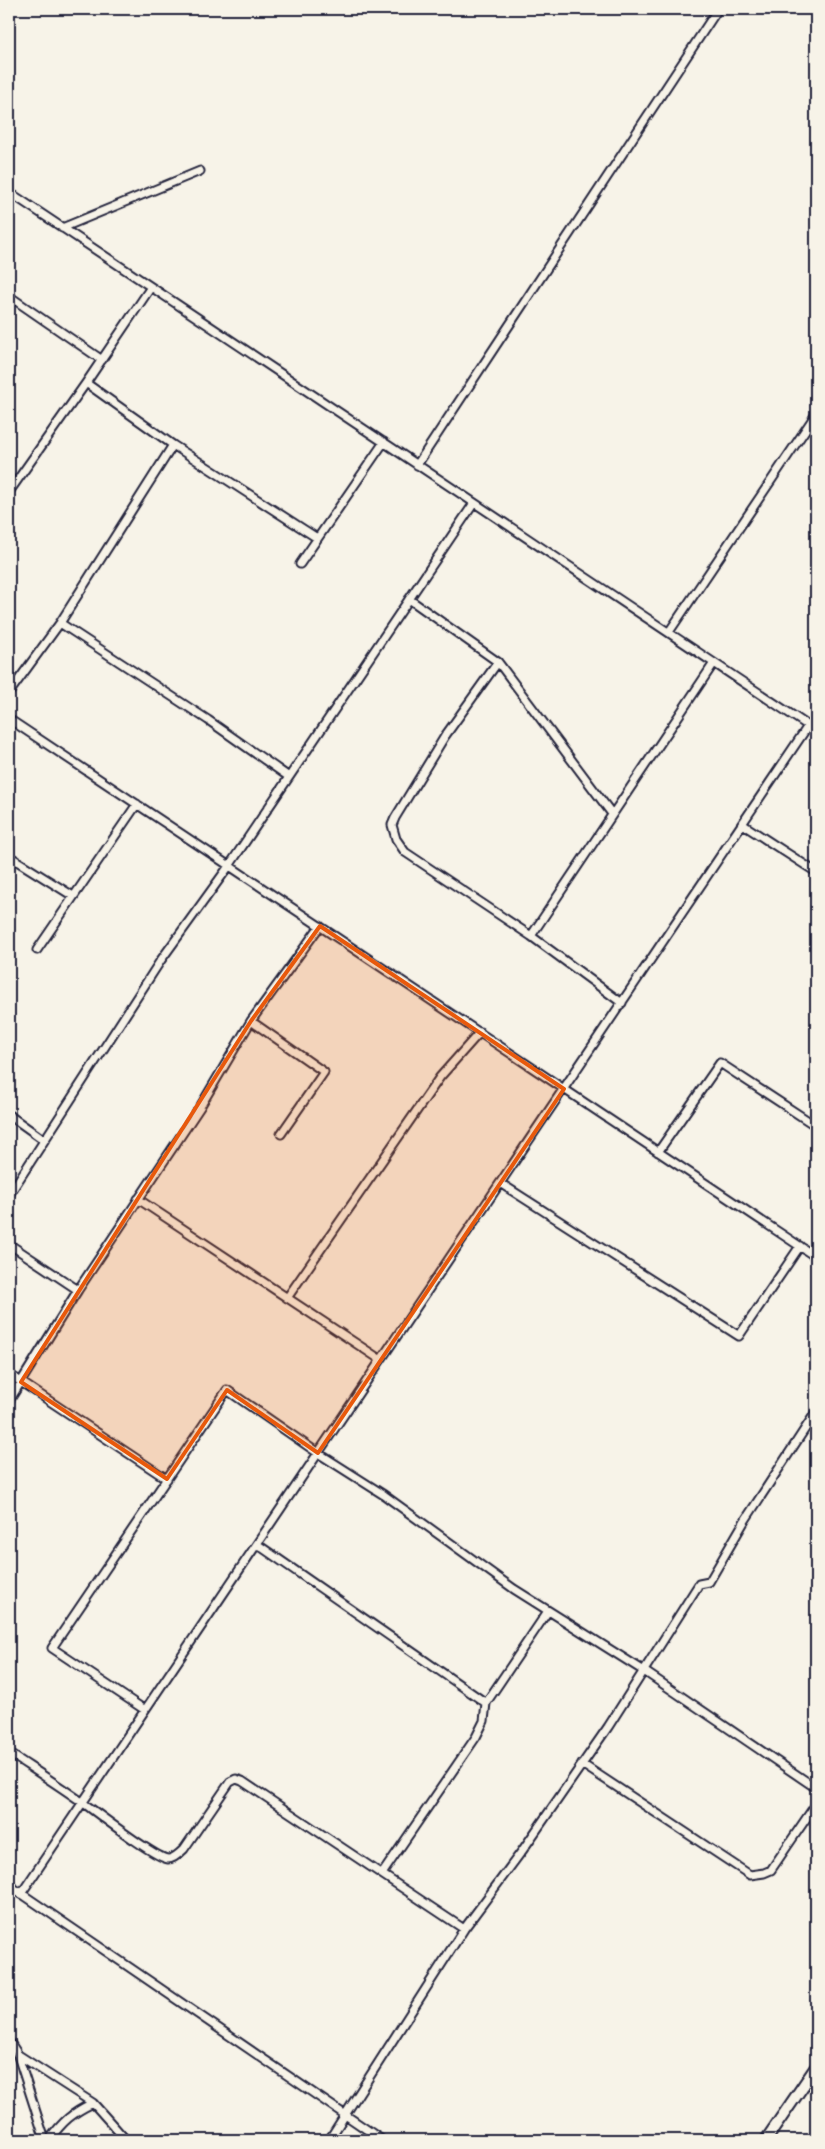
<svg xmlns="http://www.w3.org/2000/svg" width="825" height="2149" font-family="Sriracha,sans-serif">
  <rect width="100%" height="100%" fill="#f7f3e8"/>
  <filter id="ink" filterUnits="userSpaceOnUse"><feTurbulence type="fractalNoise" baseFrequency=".02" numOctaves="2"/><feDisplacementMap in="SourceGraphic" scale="10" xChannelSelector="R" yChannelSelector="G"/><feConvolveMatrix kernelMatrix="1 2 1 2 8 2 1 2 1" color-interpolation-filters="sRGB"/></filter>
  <g filter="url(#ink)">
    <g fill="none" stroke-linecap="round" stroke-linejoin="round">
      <!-- street casing -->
      <g stroke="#22223b" stroke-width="11">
        <path id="street" d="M9 192 816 731
          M62 228 200 171
          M9 296 102 360
          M86 383 173 445 317 538
          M417 465 718 9
          M9 492 86 383 151 287
          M300 564 384 442
          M409 599 498 662 612 814
          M60 623 208 720 289 777
          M669 632 816 414
          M498 662 445 736 395 818 392 825 396 839 405 852 531 936 622 1003
          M9 693 60 623 173 445
          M9 719 816 1257
          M742 824 816 872
          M9 856 73 896
          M531 936 714 663
          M37 950 137 804
          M251 1021 324 1072 281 1134
          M9 1115 44 1140
          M658 1152 720 1063 816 1126
          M500 1183 739 1336 800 1246
          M9 1195 161 960 229 866 474 503
          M138 1199 381 1360
          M9 1244 78 1290
          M287 1298 440 1077 480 1032
          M9 1374 167 1479
          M9 1401 78 1290 200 1107 251 1021 320 926
          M257 1544 486 1703
          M145 1710 52 1648 227 1390 318 1453 384 1495 514 1589 644 1671 816 1788
          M9 1753C33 1769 58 1785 82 1802 96 1812 155 1858 168 1859 174 1859 180 1853 184 1849L230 1782 236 1779 242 1781 464 1929
          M582 1764 750 1875 764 1873 771 1870 816 1804
          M382 1874 476 1737 484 1721 486 1703 548 1611
          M9 1885 382 2140
          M21 1894 808 726
          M9 2041 17 2053 45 2140
          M17 2054 93 2103
          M49 2140C63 2121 72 2113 93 2103L126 2140
          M329 2140 464 1929 522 1851 608 1727 699 1584 709 1582 744 1522 816 1412"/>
      </g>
      <!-- secondary casing -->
      <g stroke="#22223b" stroke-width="14">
        <path id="secondary" d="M766 2140 816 2067"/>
      </g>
      <!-- street -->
      <use href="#street" stroke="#f7f3e8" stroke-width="7"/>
      <!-- secondary -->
      <use href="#secondary" stroke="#f7f3e8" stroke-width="10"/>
    </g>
  </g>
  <!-- marked area -->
  <path fill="#e8590c" fill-opacity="0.2" stroke="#e8590c" stroke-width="4" stroke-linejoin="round" d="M320 926 564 1089 318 1453 227 1390 167 1479 21 1382 251 1021Z"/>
  <!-- margin -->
  <rect width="825" height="2149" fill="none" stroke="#f7f3e8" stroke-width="30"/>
  <rect x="15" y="15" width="795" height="2119" fill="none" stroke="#22223b" stroke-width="2" filter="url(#ink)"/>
</svg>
